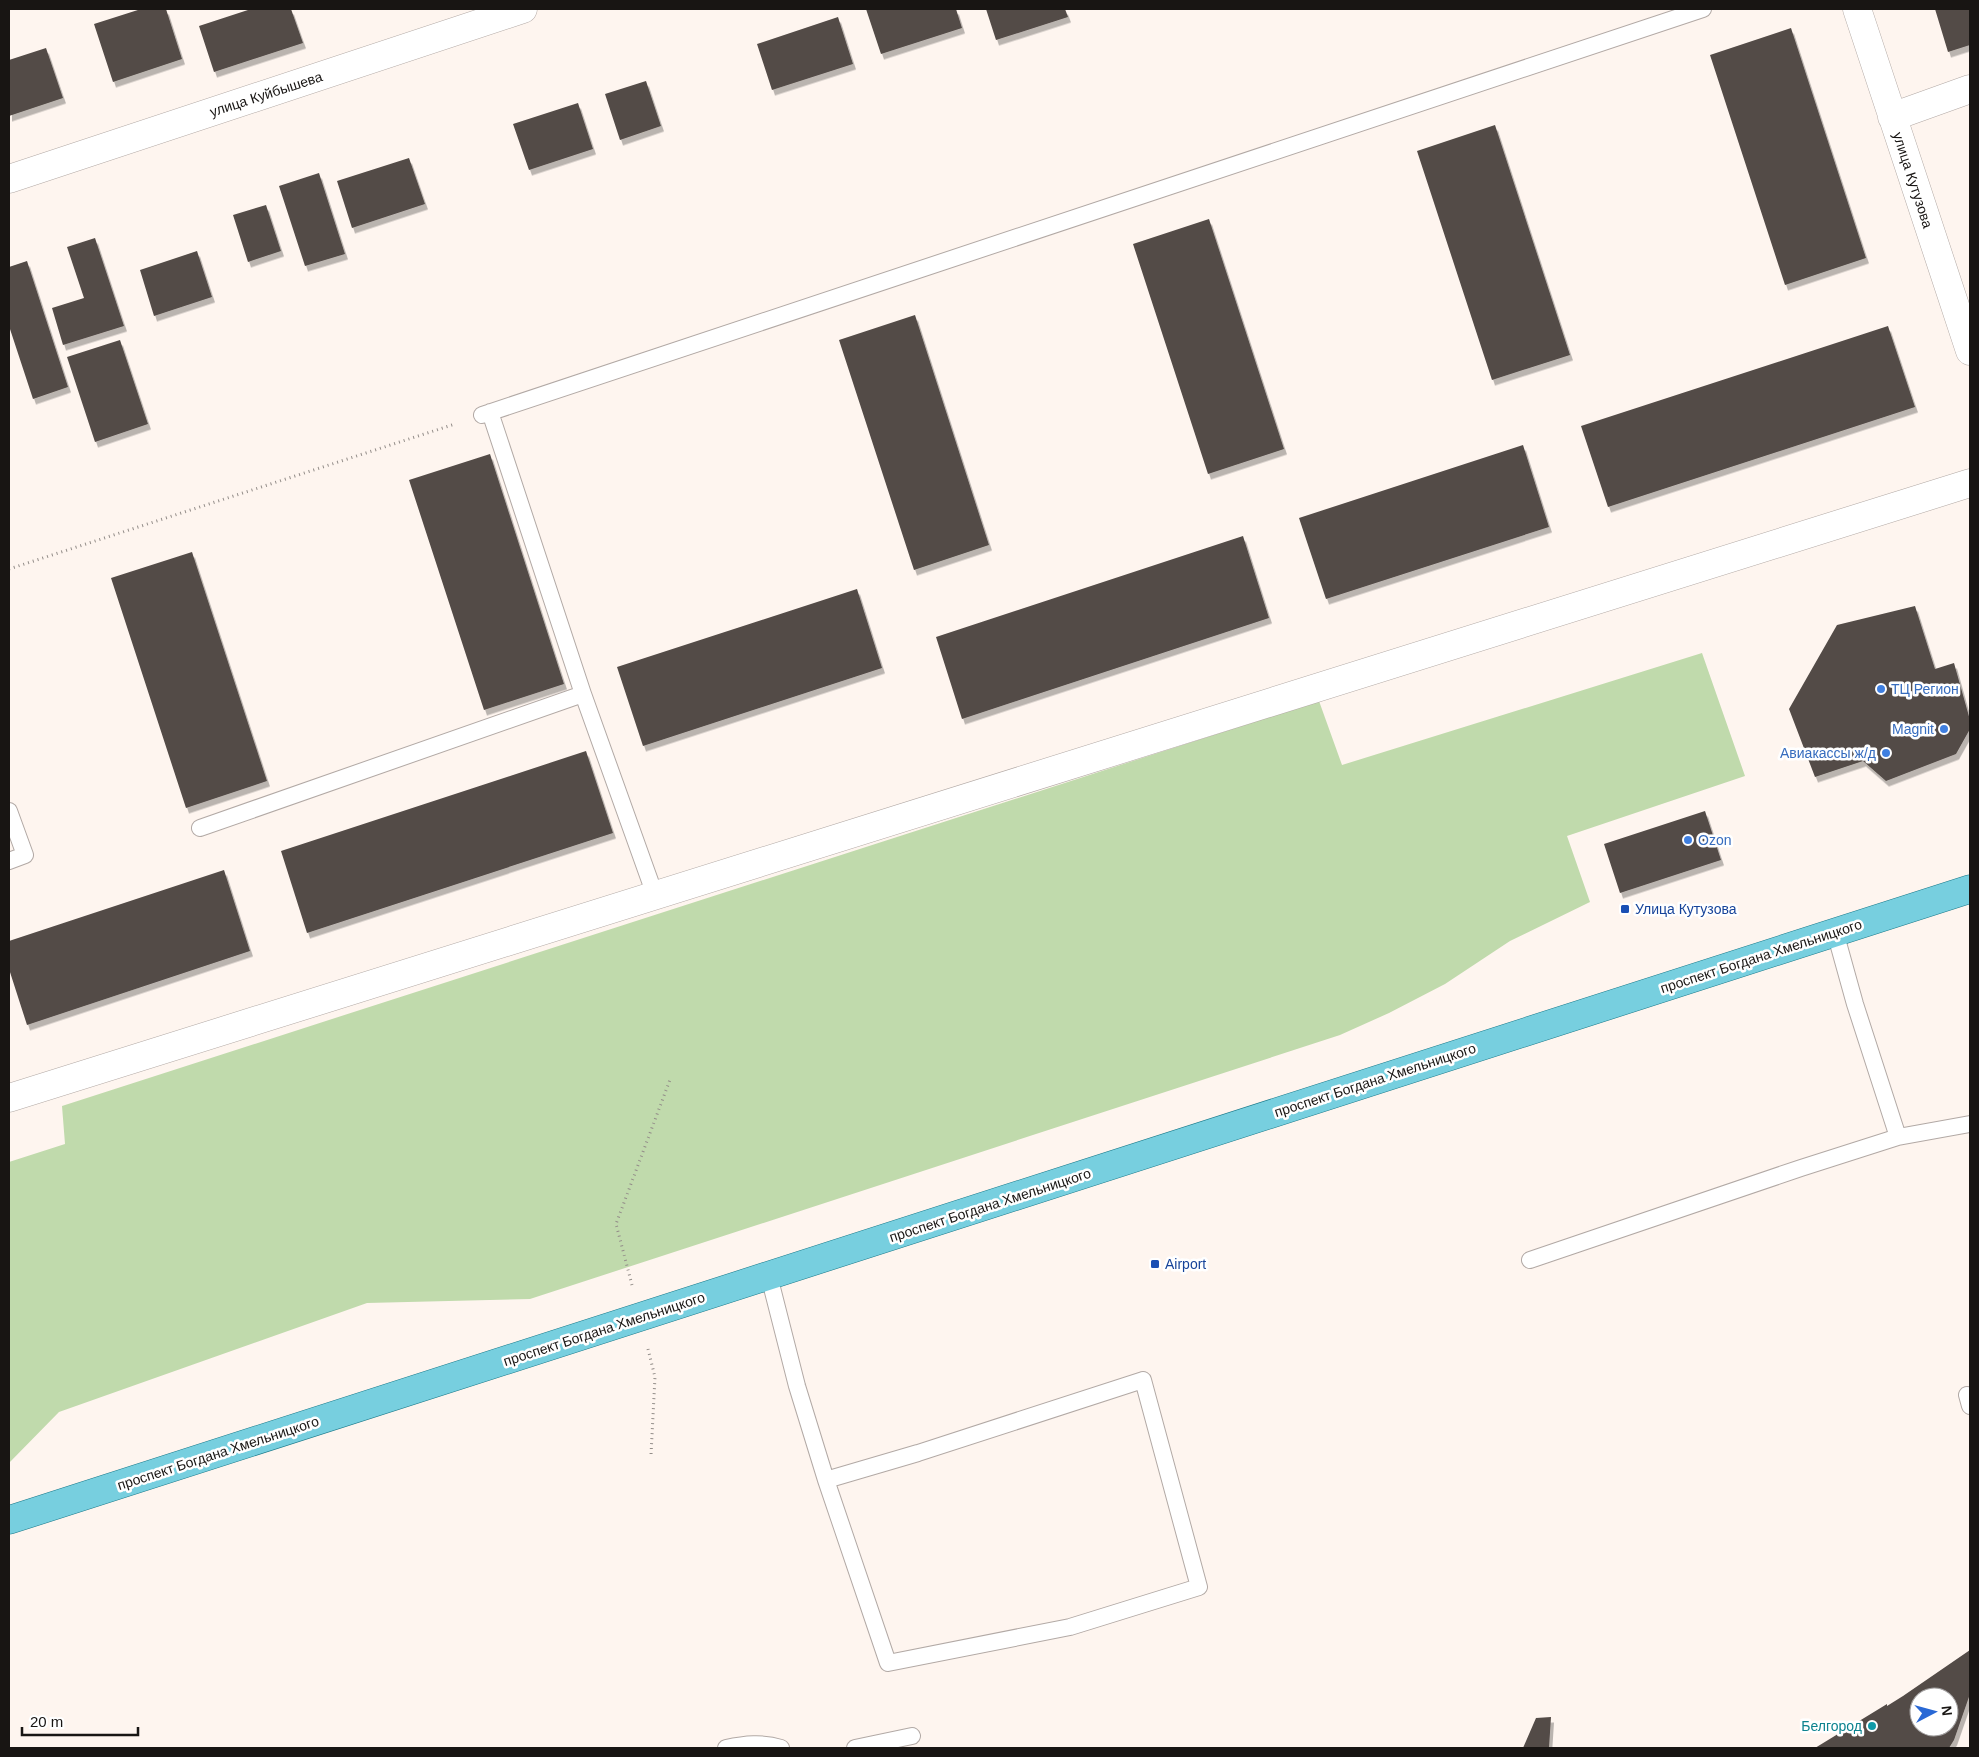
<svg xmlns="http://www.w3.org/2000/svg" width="1979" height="1757" font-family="Arial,sans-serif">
  <defs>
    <filter id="shadow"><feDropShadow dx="3" dy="5.5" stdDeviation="0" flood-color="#0004"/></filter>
  </defs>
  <rect width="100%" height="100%" fill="#fef5ef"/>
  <!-- green -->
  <path fill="#c0daac" d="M1702 653 1745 776 1567 836 1590 902 1510 941 1445 984 1389 1013 1340 1035 530 1299 367 1303 59 1412 9 1463V1162L65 1144 62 1106 1319 701 1342 765Z"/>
  <!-- building -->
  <path fill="#534b47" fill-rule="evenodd" filter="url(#shadow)" d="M141 9H166L182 59 113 82 94 24Z
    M251 9H291L303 43 214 72 199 26Z
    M866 9H956L962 28 881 54Z
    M986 9H1065L1068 17 996 40Z
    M1935 9H1970V45L1948 52Z
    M838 17 853 64 772 90 757 44Z
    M1791 28 1866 258 1785 285 1710 55Z
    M46 48 63 98 9 116V60Z
    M646 81 661 126 620 140 605 94Z
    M578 103 593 149 529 170 513 124Z
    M1495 125 1570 355 1492 380 1417 151Z
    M409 158 425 204 352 228 337 181Z
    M319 173 345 254 305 266 279 186Z
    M266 205 281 251 248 262 233 215Z
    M1209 219 1284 449 1208 474 1133 244Z
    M95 238 124 326 63 345 52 308 84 298 67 247Z
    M197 251 212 297 154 316 140 270Z
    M27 261 68 387 33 399 9 326V267Z
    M915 315 989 545 914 570 839 340Z
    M1888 326 1915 407 1608 507 1581 426Z
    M120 340 148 424 95 442 67 357Z
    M1523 445 1549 527 1326 599 1299 518Z
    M490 454 564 684 484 710 409 480Z
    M1243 536 1269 618 962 719 936 637Z
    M192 552 267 781 186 808 111 578Z
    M857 589 882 668 643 746 617 667Z
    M1915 606 1935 669 1954 663 1970 720V729L1956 754 1886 781 1863 761 1815 777 1789 709 1837 625Z
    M586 751 613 833 307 933 281 851Z
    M1705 811 1721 860 1620 893 1604 844Z
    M224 870 250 951 27 1025 9 969V941Z
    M1970 1650V1694L1954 1740 1949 1748H1815L1887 1704V1706L1903 1696ZM1919 1697H1949V1727H1919Z
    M1551 1717 1549 1748H1523L1536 1718Z"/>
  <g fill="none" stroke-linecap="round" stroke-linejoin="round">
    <!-- service casing -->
    <g stroke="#b2a9a5" stroke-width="18">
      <path id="service" d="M482 415 1703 9
        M583 694 655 895
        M9 811 25 855 9 861
        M200 828 583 694 490 412
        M1835 932 1855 1004 1898 1137
        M1530 1260 1801 1168 1898 1137 1970 1124
        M769 1276 797 1386 826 1480 888 1663 1070 1627 1199 1587 1143 1380 918 1453 826 1480
        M1967 1395 1970 1406
        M726 1748C745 1744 762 1742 781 1748
        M855 1748 912 1736"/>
    </g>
    <!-- minor casing -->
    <g stroke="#b2a9a5" stroke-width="29">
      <path id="minor" d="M1857 9 1970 351
        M1892 117 1970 89
        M9 179 523 9
        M9 1098 1970 483"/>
    </g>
    <!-- primary casing -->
    <g stroke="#1b7989" stroke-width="29">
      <path id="primary" d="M9 1520 1970 889"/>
    </g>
    <!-- path -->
    <path stroke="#938d89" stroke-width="3" stroke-dasharray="1 4" stroke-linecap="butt" d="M9 569 455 424
      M632 1285 616 1224 671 1077
      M648 1349 655 1377 651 1455"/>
    <!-- service -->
    <use href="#service" stroke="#fff" stroke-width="16"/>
    <!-- minor -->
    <use href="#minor" stroke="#fff" stroke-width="28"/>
    <!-- primary -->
    <use href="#primary" stroke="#77cfdf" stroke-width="28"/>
  </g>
  <!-- markers -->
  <g fill="#3f7fe0" stroke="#fff" stroke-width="2">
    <circle cx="1881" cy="689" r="5"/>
    <circle cx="1944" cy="729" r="5"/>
    <circle cx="1886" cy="753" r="5"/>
    <circle cx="1688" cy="840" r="5"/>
  </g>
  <g fill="#1a4fb4" stroke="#fff" stroke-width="2">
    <rect x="1620" y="904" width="10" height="10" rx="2.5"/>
    <rect x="1150" y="1259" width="10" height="10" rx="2.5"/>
  </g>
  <circle fill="#0f9aa8" stroke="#fff" stroke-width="2" cx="1872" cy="1726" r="5"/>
  <g text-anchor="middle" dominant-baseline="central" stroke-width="5" stroke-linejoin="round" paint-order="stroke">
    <!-- street labels -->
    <g font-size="14" fill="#181513" stroke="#fff">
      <text transform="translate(266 94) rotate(-18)">улица Куйбышева</text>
      <text transform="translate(1913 180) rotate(72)">улица Кутузова</text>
      <text transform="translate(1761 956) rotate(-18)">проспект Богдана Хмельницкого</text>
      <text transform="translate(1375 1080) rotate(-18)">проспект Богдана Хмельницкого</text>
      <text transform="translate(990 1205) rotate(-18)">проспект Богдана Хмельницкого</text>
      <text transform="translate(604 1329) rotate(-18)">проспект Богдана Хмельницкого</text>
      <text transform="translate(218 1453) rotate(-18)">проспект Богдана Хмельницкого</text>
    </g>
    <!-- shop labels -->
    <g font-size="14" fill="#366cbe" stroke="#fff" text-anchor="start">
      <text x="1891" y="689">ТЦ Регион</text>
      <text x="1934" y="729" text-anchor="end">Magnit</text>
      <text x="1876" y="753" text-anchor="end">Авиакассы ж/д</text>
      <text x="1698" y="840">Ozon</text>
    </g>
    <!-- transit labels -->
    <g font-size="14" fill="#164399" stroke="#fff" text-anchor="start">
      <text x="1635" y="909">Улица Кутузова</text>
      <text x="1165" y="1264">Airport</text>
    </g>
    <!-- culture labels -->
    <g font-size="14" fill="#0d838f" stroke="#fff" text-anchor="end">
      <text x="1862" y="1726">Белгород</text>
    </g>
  </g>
  <!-- border -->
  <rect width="1979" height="1757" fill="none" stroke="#181513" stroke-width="20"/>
  <!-- north arrow -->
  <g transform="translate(1934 1712) rotate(84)"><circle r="24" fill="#ffffff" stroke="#a3a1a1"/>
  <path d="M0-4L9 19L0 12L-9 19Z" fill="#2968d5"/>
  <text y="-8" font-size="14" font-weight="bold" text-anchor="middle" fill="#181513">N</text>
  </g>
  <!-- scale -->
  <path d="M22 1727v8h116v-8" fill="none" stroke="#181513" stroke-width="2.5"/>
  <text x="30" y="1727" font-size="15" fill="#181513" stroke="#ffffff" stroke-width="4" paint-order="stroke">20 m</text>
</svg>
